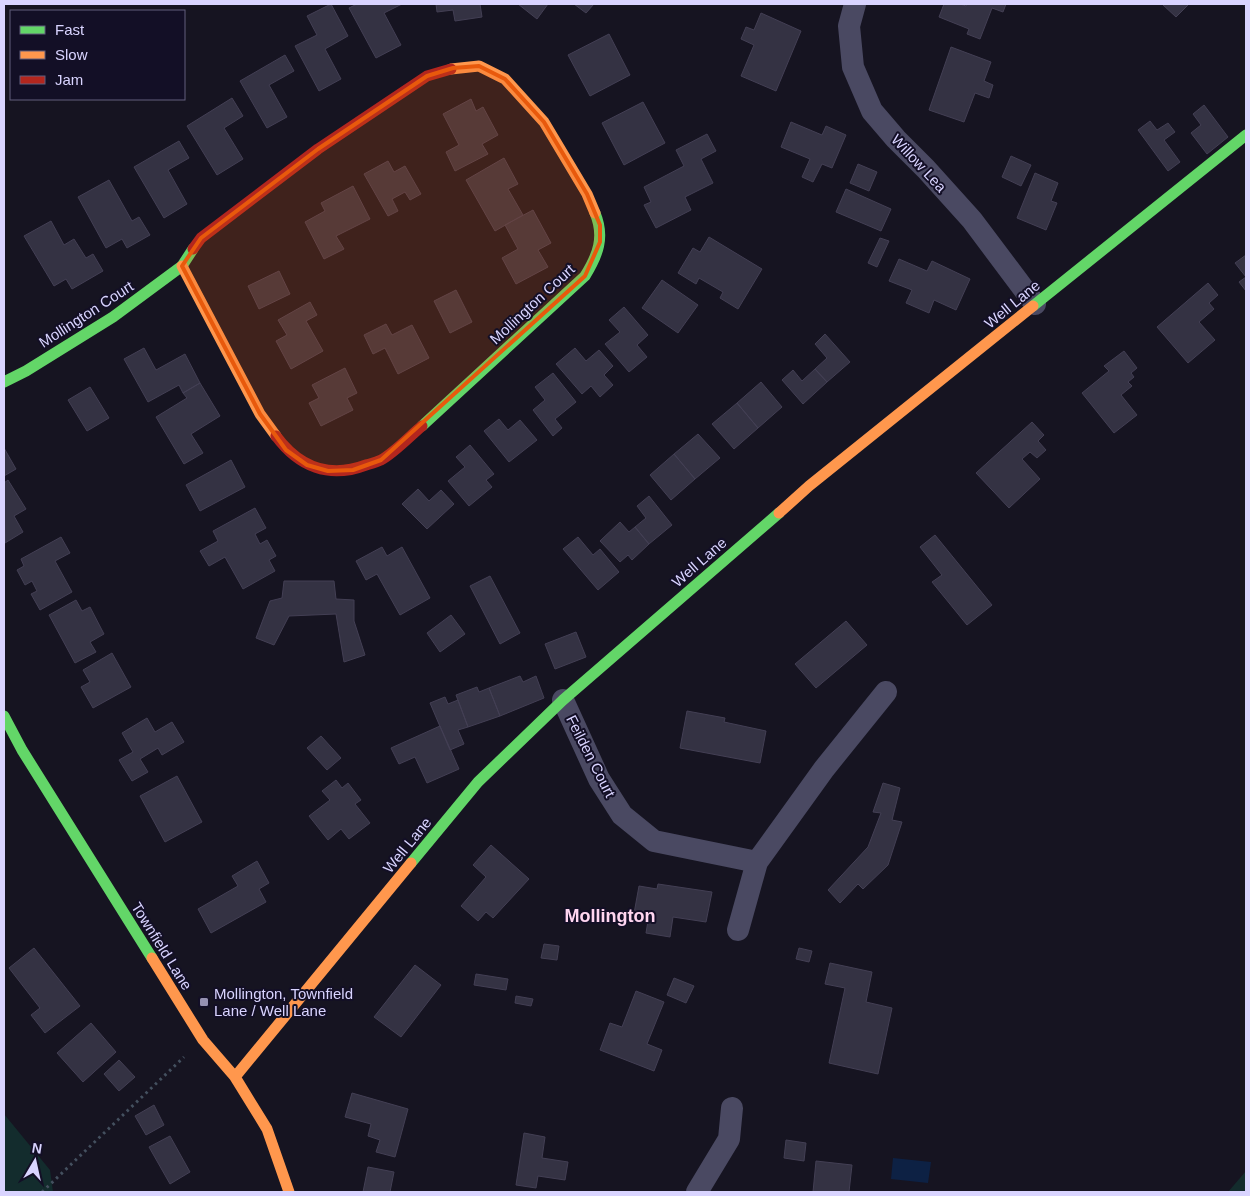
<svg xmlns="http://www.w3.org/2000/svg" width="1250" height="1196" font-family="Arial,sans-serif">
  <rect width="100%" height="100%" fill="#161421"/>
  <!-- green -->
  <path fill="#132c2d" d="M4 1114 50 1170 53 1192H4Z
    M1246 1171V1192H1228Z"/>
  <!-- water -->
  <path fill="#0d2144" d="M893 1158 931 1162 928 1183 891 1179Z"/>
  <!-- building -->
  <path fill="#343243" stroke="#433f54" d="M331 4 348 36 325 49 341 79 319 91 295 46 317 35 307 16Z
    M357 4H402L384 13 401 45 376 58 349 8Z
    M436 4H480L482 17 455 21 453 10 437 12Z
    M518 4H548L537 19Z
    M574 4H594L586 13Z
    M944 4H960L966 6 967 4H1006L1003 12 992 8 980 39 967 34 969 29 939 17Z
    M1162 4H1189L1176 17Z
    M761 13 801 31 776 91 741 76 754 45 741 39 746 27 754 30Z
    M609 34 630 75 590 96 568 55Z
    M951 47 991 62 984 81 993 85 989 98 975 93 964 122 929 110Z
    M285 55 294 71 269 85 287 117 267 128 240 81Z
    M232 98 243 116 224 128 243 159 217 175 187 126Z
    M471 99 476 111 483 107 498 135 482 144 488 154 455 171 446 152 459 145 443 114Z
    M643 102 665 143 624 165 602 123Z
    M1204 105 1228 137 1207 154 1191 133 1201 125 1193 114Z
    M1150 121 1157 130 1168 123 1175 132 1164 140 1180 162 1168 171 1138 130Z
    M791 122 822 135 826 126 846 135 832 168 822 164 813 182 802 177 810 159 781 147Z
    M707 134 716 151 701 159 713 183 685 197 691 210 656 228 644 205 651 202 644 187 684 166 676 150Z
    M179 141 189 158 168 170 187 204 164 218 134 167Z
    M1011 156 1031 165 1021 186 1002 177Z
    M504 158 518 184 508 189 523 215 495 231 466 180Z
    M388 161 394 172 405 166 421 194 410 200 405 192 392 199 398 211 388 216 364 174Z
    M858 164 877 172 869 191 850 183Z
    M1035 173 1058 183 1051 201 1057 203 1046 230 1017 218Z
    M109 180 132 221 139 217 150 235 127 248 122 239 106 248 78 197Z
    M353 186 370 219 336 236 344 249 324 259 305 222 325 211 321 203Z
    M846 189 891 209 881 231 836 212Z
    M533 210 551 243 538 250 548 267 516 284 502 258 518 249 505 225Z
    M51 221 64 245 74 239 86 258 93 254 103 271 72 289 66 279 54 286 24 236Z
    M709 237 762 269 738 309 720 298 723 292 699 278 696 284 678 273 693 248 700 252Z
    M880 238 889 241 877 267 868 263Z
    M1246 255V291L1239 282 1246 277 1235 263Z
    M899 259 927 271 932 261 970 279 956 310 934 300 929 313 906 303 912 290 889 281Z
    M279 271 290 294 259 309 248 286Z
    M662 280 698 305 678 333 642 308Z
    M1208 283 1218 295 1209 303 1214 309 1199 322 1215 340 1188 363 1157 327Z
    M456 290 472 322 450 333 434 301Z
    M310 302 317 315 306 321 323 351 291 369 276 341 287 335 278 320Z
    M624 307 648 335 637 345 647 357 629 372 605 344 620 332 609 320Z
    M386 324 392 335 412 325 429 358 398 374 385 348 373 354 364 335Z
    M825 334 850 362 827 382 815 369 827 358 815 344Z
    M144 348 156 370 185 354 200 383 183 393 179 385 148 402 124 359Z
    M575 348 586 361 599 350 613 366 604 375 613 385 600 397 591 386 582 394 556 364Z
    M1124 351 1137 368 1131 373 1134 377 1128 382 1132 386 1121 395 1137 415 1114 433 1082 393 1109 371 1104 366Z
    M345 368 357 393 347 398 353 410 321 426 309 403 319 398 312 385Z
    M815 369 827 382 803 404 782 380 793 370 802 381Z
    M553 373 576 402 555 419 562 428 553 436 533 410 545 400 535 387Z
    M761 382 782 407 758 428 737 403Z
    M200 383 220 416 191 434 203 453 184 464 156 417 187 398 183 393Z
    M90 387 109 418 87 431 68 400Z
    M737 403 758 428 734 449 712 424Z
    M499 419 508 430 520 420 537 440 509 462 484 431Z
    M1032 422 1044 435 1038 441 1046 450 1037 458 1030 452 1022 459 1040 479 1009 508 976 473Z
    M698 434 720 458 695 479 674 454Z
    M470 445 494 474 486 480 492 487 469 506 448 481 465 467 456 457Z
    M4 448 16 469 4 476Z
    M674 454 695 479 671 500 650 475Z
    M231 460 245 487 200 511 186 485Z
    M8 480 26 509 14 516 23 532 5 543 4 483Z
    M418 489 429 501 441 490 454 504 427 529 402 504Z
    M649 496 672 525 649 544 635 527 646 518 637 506Z
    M255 508 266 528 255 534 260 544 267 540 276 556 269 560 275 571 243 589 225 557 209 566 200 551 218 541 213 531Z
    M620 522 629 532 635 527 649 544 632 560 628 555 620 562 600 541Z
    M935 535 992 605 967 625 932 582 942 575 920 547Z
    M61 537 70 553 55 561 72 592 40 610 31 594 37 591 32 581 25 585 17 570 24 566 21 559Z
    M578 537 593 555 600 549 619 572 598 590 563 549Z
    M382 547 387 556 402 547 430 598 400 615 377 574 366 580 356 561Z
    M490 576 520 633 500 644 470 586Z
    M284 581H334L336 599 354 600V621L365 655 344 662 336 614 289 616 274 645 256 638 270 601 282 598Z
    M76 600 82 611 90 607 104 634 90 642 96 652 75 663 49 615Z
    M451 615 465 634 440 652 427 633Z
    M846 621 867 645 816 688 795 664Z
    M576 632 586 657 555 669 545 644Z
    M112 653 131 687 93 708 81 687 90 682 83 670Z
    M520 676 523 682 536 676 544 698 500 716 489 688Z
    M477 687 479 692 489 688 500 716 468 727 456 695Z
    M445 697 448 704 458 700 468 727 458 730 464 744 450 750 430 703Z
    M687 711 725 718 724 722 766 731 760 763 680 748Z
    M147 718 155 732 172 722 184 742 162 755 158 748 140 759 148 772 132 781 119 760 133 752 122 733Z
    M440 726 459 769 427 783 415 757 399 764 391 748Z
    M321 736 341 758 327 770 307 748Z
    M177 776 202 822 165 842 140 796Z
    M336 780 342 788 348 783 361 800 355 804 370 823 349 839 341 829 328 840 309 816 330 800 322 791Z
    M883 783 900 788 892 820 902 822 888 865 863 889 858 884 840 903 828 890 868 847 881 813 873 812Z
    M491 845 529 879 493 918 486 912 478 921 461 906 486 877 473 865Z
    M257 861 269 883 259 889 266 902 211 933 198 909 238 886 232 876Z
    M658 884 712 892 706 922 673 917 670 937 646 933 648 921 633 919 639 886 657 889Z
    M544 944 559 946 557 960 541 958Z
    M34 948 80 1006 45 1033 31 1015 40 1008 9 968Z
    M799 948 812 951 809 962 796 959Z
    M830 963 872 972 866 1002 892 1008 878 1074 829 1063 845 988 825 984Z
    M415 965 441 985 401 1037 374 1017Z
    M476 974 508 979 506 990 474 985Z
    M674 978 694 986 686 1003 667 995Z
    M636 991 664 1002 647 1044 662 1050 654 1071 600 1050 610 1023 622 1027Z
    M516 996 533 999 531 1006 515 1003Z
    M91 1023 116 1052 83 1082 57 1053Z
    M119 1060 135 1077 119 1091 104 1074Z
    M352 1093 408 1109 395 1157 376 1152 380 1140 368 1136 371 1124 345 1117Z
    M154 1105 164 1125 146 1135 135 1116Z
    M524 1133 545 1137 542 1158 568 1162 565 1180 538 1176 536 1188 516 1185Z
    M170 1136 190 1172 170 1184 149 1147Z
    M786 1140 806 1143 804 1161 784 1158Z
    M816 1161 852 1165 849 1192H813Z
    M368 1167 394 1172 390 1192H363Z"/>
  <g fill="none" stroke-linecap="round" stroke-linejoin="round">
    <!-- path -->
    <path stroke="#44505f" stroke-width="3" stroke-dasharray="2.5 4" stroke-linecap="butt" d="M42 1192 184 1057"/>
    <!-- street -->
    <path stroke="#4a4962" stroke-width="22" d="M855 4 849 26 853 67 872 111 896 139 926 169 972 220 1035 304
      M563 700 599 779 622 815 654 841 757 862 738 930
      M757 862 824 769 886 692
      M697 1192 729 1139 732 1108"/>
    <!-- fast -->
    <path stroke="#63d668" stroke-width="11" d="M1033 306 1246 135
      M4 382 26 371 113 317 182 266 193 249
      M422 426 585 276C598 255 605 237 595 213
      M4 716 22 750 152 958
      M411 863 478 782 563 700 779 513"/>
    <!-- slow -->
    <path stroke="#ff974d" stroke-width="11" d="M451 69 479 66 505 79 544 122 587 194 595 213
      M182 266 260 414 276 436
      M779 513 809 486 1033 306
      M152 958 203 1040 235 1077 267 1129 289 1192
      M235 1077 411 863"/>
    <!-- jam -->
    <path stroke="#b3261e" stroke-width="11" d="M193 249 201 238 318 149 427 76 451 69
      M276 436C299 467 329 479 366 465 371 464 376 462 381 460 394 453 410 436 422 426"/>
  </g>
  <!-- marked area -->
  <path fill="#e8590c" fill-opacity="0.2" stroke="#e8590c" stroke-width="4" stroke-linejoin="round" d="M479 66 505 79 544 122 587 194 600 225V242L585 276 381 460 353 470 328 471 307 465 286 450 260 414 182 266 201 238 318 149 427 76 453 68Z"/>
  <!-- markers -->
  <rect fill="#9591b1" stroke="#130f26" stroke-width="2" x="199" y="997" width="10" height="10" rx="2.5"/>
  <g text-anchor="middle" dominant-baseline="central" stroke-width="4" stroke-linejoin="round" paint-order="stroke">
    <!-- street labels -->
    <g font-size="15" fill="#d9d4ff" stroke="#130f26">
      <text transform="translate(919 163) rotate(47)">Willow Lea</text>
      <text transform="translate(532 304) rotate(-43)">Mollington Court</text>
      <text transform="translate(1012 304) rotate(-39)">Well Lane</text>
      <text transform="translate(86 314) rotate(-33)">Mollington Court</text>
      <text transform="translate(699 562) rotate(-41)">Well Lane</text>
      <text transform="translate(591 756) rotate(63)">Feilden Court</text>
      <text transform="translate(407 845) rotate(-51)">Well Lane</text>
      <text transform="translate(162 946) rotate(58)">Townfield Lane</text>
    </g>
    <!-- poi labels -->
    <g font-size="15" fill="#d9d4ff" stroke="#130f26" text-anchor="start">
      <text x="214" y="993">Mollington, Townfield<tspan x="214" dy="17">Lane / Well Lane</tspan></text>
    </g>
    <!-- quarter labels -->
    <g font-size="18" font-weight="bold" fill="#ffd6f0" stroke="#130f26">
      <text x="610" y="916">Mollington</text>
    </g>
  </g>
  <!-- border -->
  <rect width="1250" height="1196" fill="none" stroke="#d9d4ff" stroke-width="10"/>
  <!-- legend -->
  <rect x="10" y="10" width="175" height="90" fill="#130f26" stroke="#625e7d"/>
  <rect x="20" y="26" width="25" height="8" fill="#63d668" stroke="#625e7d"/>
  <text x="55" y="35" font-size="15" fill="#d9d4ff">Fast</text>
  <rect x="20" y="51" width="25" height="8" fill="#ff974d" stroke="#625e7d"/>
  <text x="55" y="60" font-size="15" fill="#d9d4ff">Slow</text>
  <rect x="20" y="76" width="25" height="8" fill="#b3261e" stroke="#625e7d"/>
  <text x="55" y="85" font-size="15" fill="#d9d4ff">Jam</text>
  <!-- north arrow -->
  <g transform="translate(35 1161) rotate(9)" stroke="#130f26" stroke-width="4" paint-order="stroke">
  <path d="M0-4L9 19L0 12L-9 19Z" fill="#d9d4ff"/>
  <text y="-8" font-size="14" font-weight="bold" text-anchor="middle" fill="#d9d4ff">N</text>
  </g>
</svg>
